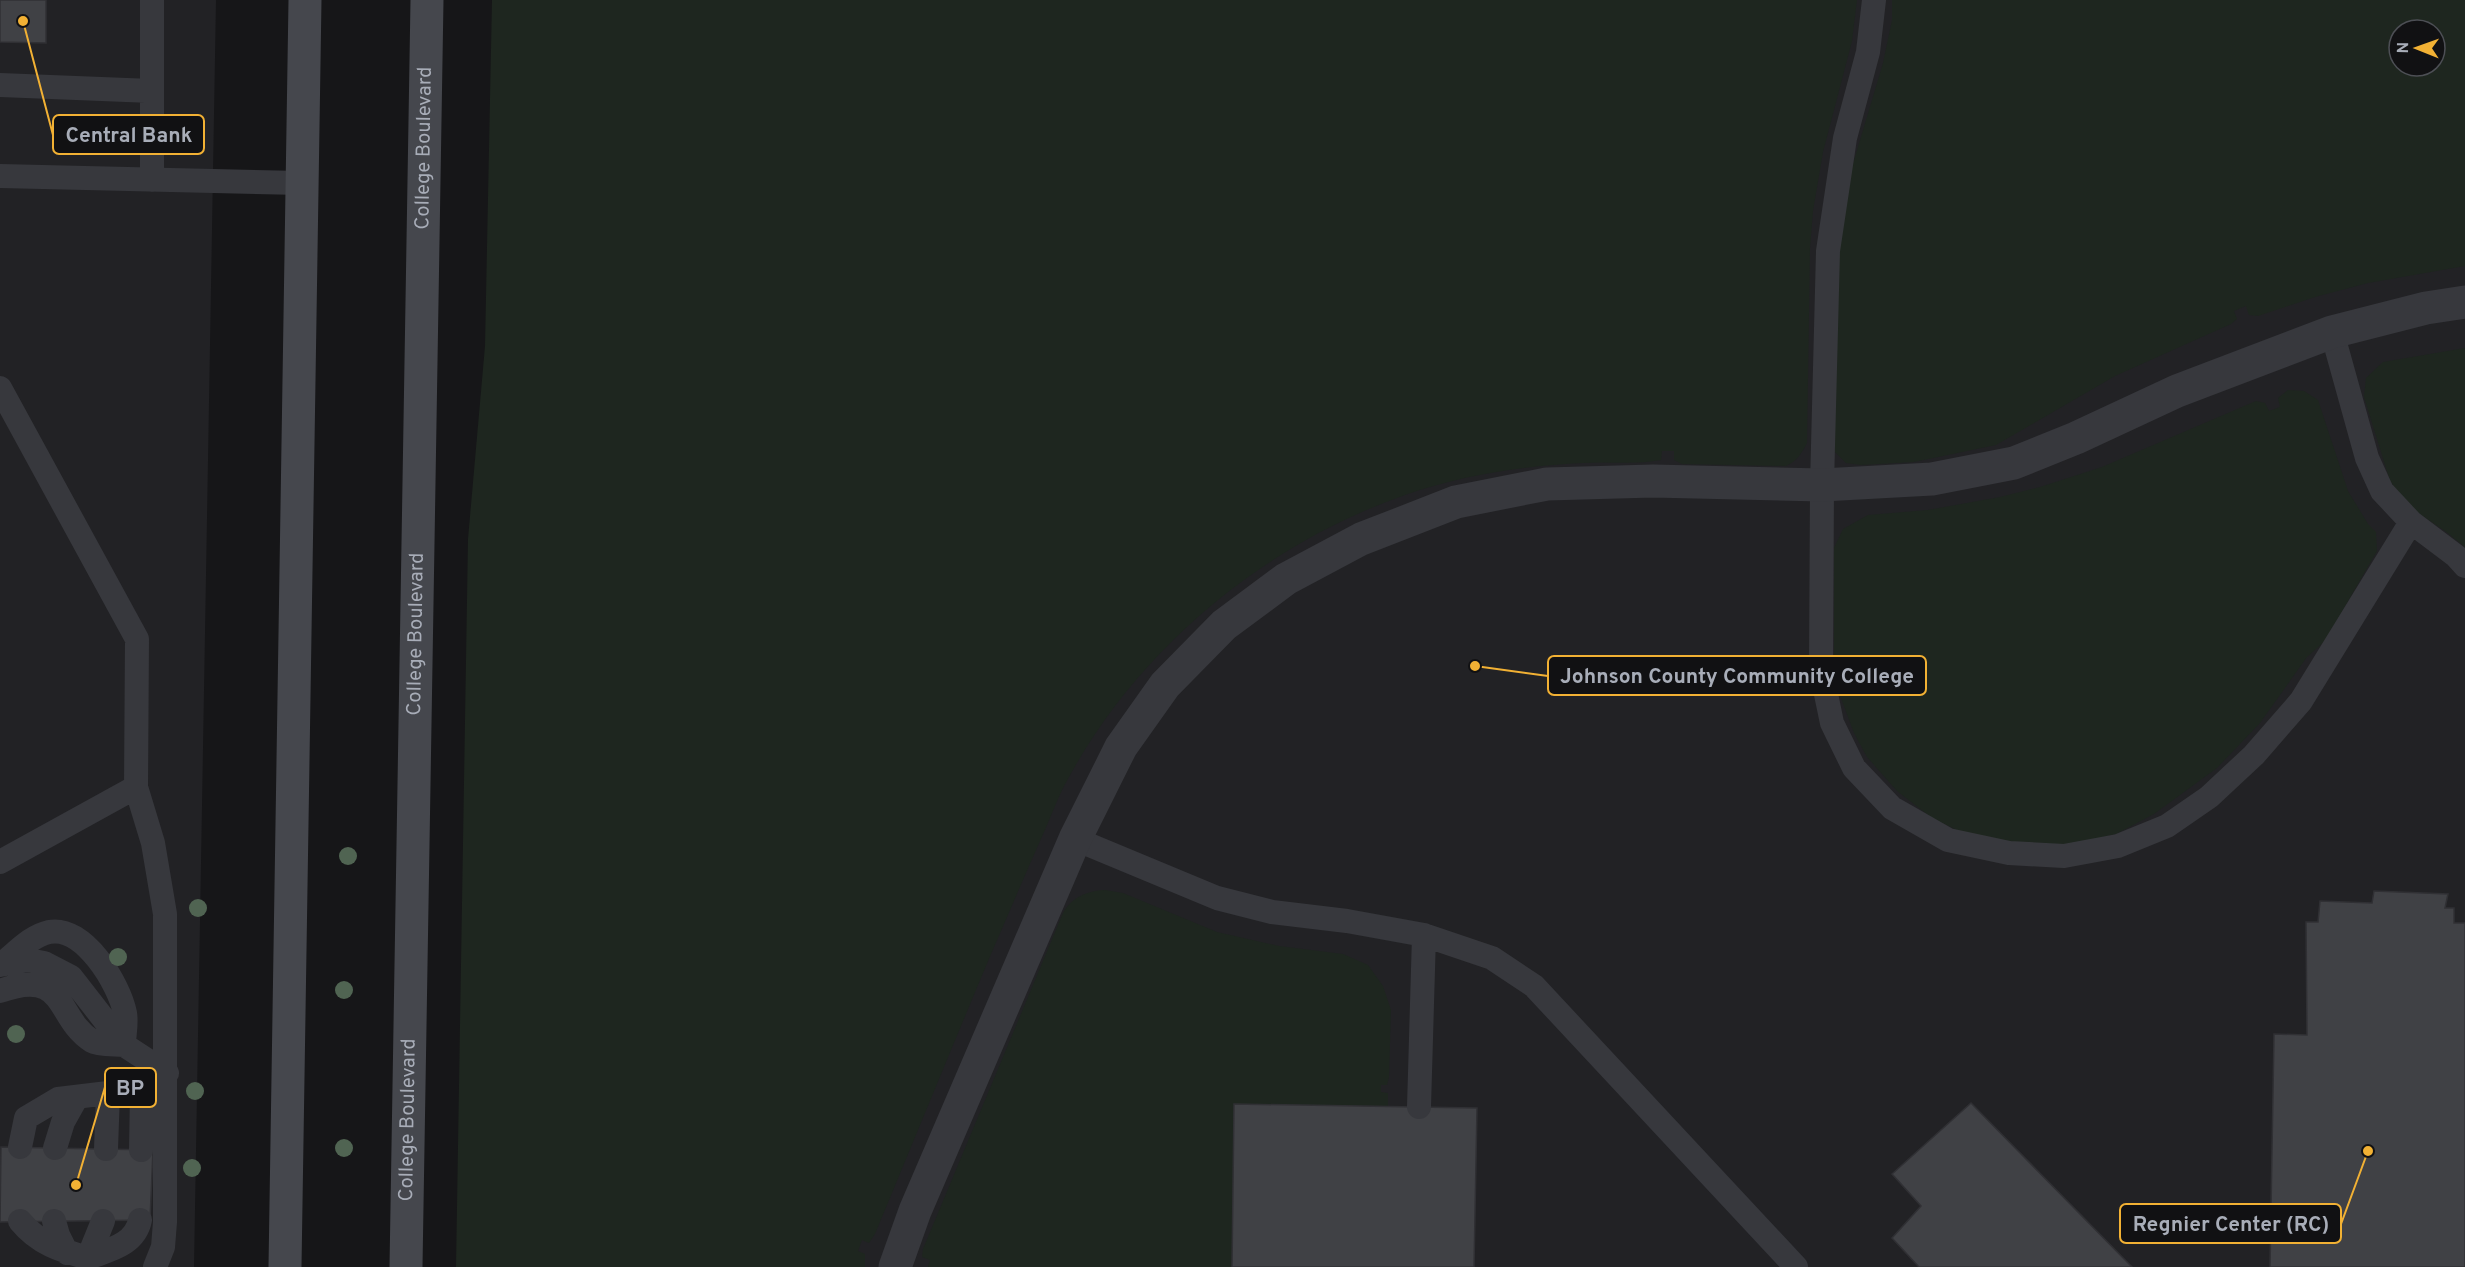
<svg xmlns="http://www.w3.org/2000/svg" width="2465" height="1267" font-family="Overpass,sans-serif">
  <rect width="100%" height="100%" fill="#161618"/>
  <!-- built -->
  <path fill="#222225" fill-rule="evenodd" d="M0 0H216L194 1267H0Z
    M497 0H2465V1267H473ZM2399 30H2435V66H2399Z"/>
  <!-- green -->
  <path fill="#1e261f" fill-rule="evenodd" d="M492 0H1857L1852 41 1823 152 1813 211 1810 248 1807 443C1802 453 1797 461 1786 466L1682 464 1674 460V451H1662L1661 460C1635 465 1609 461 1583 463 1522 466 1462 475 1405 495 1265 544 1140 647 1069 777 1059 794 1052 814 1044 832 1026 872 1009 913 991 954 952 1047 914 1140 875 1234L869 1243 862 1240 858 1251 865 1254V1267H456L468 539 485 346Z
    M1892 0H2465V266L2368 283 2315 297 2258 316 2249 315 2246 306 2234 311 2237 319 2231 324 2115 376 1996 445 1914 462 1861 465 1846 463 1834 451 1835 281 1850 174 1883 63 1892 20ZM2399 30H2435V66H2399Z
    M2465 348V547L2445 531 2408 506 2390 481 2364 397 2366 378 2383 362Z
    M2288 390 2304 391 2318 400 2348 491 2368 524 2376 532 2377 551 2325 641 2307 657 2260 723 2217 768 2154 814 2116 834 2067 846 2011 847 1959 831 1932 818 1897 791 1867 757 1854 733 1838 690 1834 655V548L1843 529 1868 515 1928 510 2000 497 2040 487 2102 467 2256 401 2265 403 2269 411 2280 407 2278 398Z
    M1105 890 1123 893 1217 932 1279 946 1343 954 1368 965 1383 986 1391 1010 1389 1077 1387 1085H1381V1092L1388 1093V1106L1234 1104 1232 1267H928L930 1260 922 1257 923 1249 1063 913C1072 897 1087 891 1105 890Z"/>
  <!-- building -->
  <path fill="#404145" stroke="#303034" stroke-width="1.5" d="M0 0H46V43L0 42Z
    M2374 891 2448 894 2445 908H2454V923H2465V1267H2270L2274 1034 2307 1035 2306 922H2318L2320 901 2372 903Z
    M1971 1103 2132 1267H1919L1892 1238 1921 1206 1892 1174Z
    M1234 1104 1477 1108 1474 1267H1232Z
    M1 1147 153 1150 150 1220 0 1222Z"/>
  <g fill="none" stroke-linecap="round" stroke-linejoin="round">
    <!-- service -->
    <path stroke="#37383d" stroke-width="24" d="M1874 0 1868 52 1845 138 1828 251 1822 485 1821 670 1832 723 1854 768 1892 808 1948 840 2009 853 2064 856 2118 846 2167 826 2209 797 2254 755 2301 701 2411 522
      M0 85 152 91
      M0 176 302 183
      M152 180V0
      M2332 332 2367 458 2382 491 2411 522 2456 556 2465 566
      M0 388 137 639 136 787 0 862
      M136 787 153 843 165 914V1222L163 1247 155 1267
      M1075 839 1217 898 1272 912 1347 921 1424 935 1492 958 1534 986 1796 1267
      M0 965 28 960 44 963 71 977 124 1045 167 1073 142 1092 108 1093 58 1099 26 1118 20 1147
      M0 991C68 967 55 1018 92 1041 99 1045 115 1044 124 1045 124 1035 127 1023 125 1013 119 984 84 925 49 932 31 936 17 952 3 963
      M1419 1107 1424 935
      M55 1148 63 1122 77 1097
      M106 1149 108 1093
      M141 1150 142 1092
      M20 1221C39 1244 60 1250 88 1258L87 1267
      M54 1221 58 1235 67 1253
      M88 1258C109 1250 135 1245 140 1220
      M88 1258 103 1221"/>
    <!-- minor -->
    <path stroke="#37383d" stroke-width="33" d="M895 1267 915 1211 1075 839 1121 747 1165 685 1224 625 1286 579 1361 539 1456 502 1547 484 1653 481 1822 485 1932 479 2014 463 2076 438 2177 391 2332 332 2426 308 2465 302"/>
    <!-- secondary -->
    <g stroke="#45474d" stroke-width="33">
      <path d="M285 1267 305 0"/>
      <path id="s1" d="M406 1267 427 0"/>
    </g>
  </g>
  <!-- trees -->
  <g fill="#506452">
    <circle cx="348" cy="856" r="9"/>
    <circle cx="198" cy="908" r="9"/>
    <circle cx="118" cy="957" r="9"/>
    <circle cx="344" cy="990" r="9"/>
    <circle cx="16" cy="1034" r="9"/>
    <circle cx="195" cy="1091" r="9"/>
    <circle cx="344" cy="1148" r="9"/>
    <circle cx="192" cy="1168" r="9"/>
  </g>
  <g text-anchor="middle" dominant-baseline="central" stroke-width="4.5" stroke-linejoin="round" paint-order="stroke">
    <!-- street labels -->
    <g font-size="20" fill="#a8adb8" stroke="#111113">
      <text stroke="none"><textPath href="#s1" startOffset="1119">College Boulevard</textPath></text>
      <text stroke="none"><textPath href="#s1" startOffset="633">College Boulevard</textPath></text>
      <text stroke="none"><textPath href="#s1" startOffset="147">College Boulevard</textPath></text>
    </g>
  </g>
  <!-- callouts -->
  <path fill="none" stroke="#f2b134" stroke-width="2" d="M23 21L53 135M1475 666L1548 676M76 1185L105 1087M2368 1151L2341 1224"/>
  <g fill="#f2b134" stroke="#111113" stroke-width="2">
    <circle cx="23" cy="21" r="6"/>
    <circle cx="1475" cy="666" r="6"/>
    <circle cx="76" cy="1185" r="6"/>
    <circle cx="2368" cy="1151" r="6"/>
  </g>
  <g fill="#111113" stroke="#f2b134" stroke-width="2">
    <rect x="53" y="115" width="151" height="39" rx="6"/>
    <rect x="1548" y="656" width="378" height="39" rx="6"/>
    <rect x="105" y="1068" width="51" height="39" rx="6"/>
    <rect x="2120" y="1204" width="221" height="39" rx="6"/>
  </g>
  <g font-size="21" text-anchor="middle" font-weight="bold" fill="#a8adb8">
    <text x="129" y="142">Central Bank</text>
    <text x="1737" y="683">Johnson County Community College</text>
    <text x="130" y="1095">BP</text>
    <text x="2231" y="1231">Regnier Center (RC)</text>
  </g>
  <!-- north arrow -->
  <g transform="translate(2417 48) rotate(271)"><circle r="28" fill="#111113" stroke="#4d4f55" stroke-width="1.5"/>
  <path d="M0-4.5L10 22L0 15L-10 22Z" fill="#f2b134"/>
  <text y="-9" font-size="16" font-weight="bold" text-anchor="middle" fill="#a8adb8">N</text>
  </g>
</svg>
